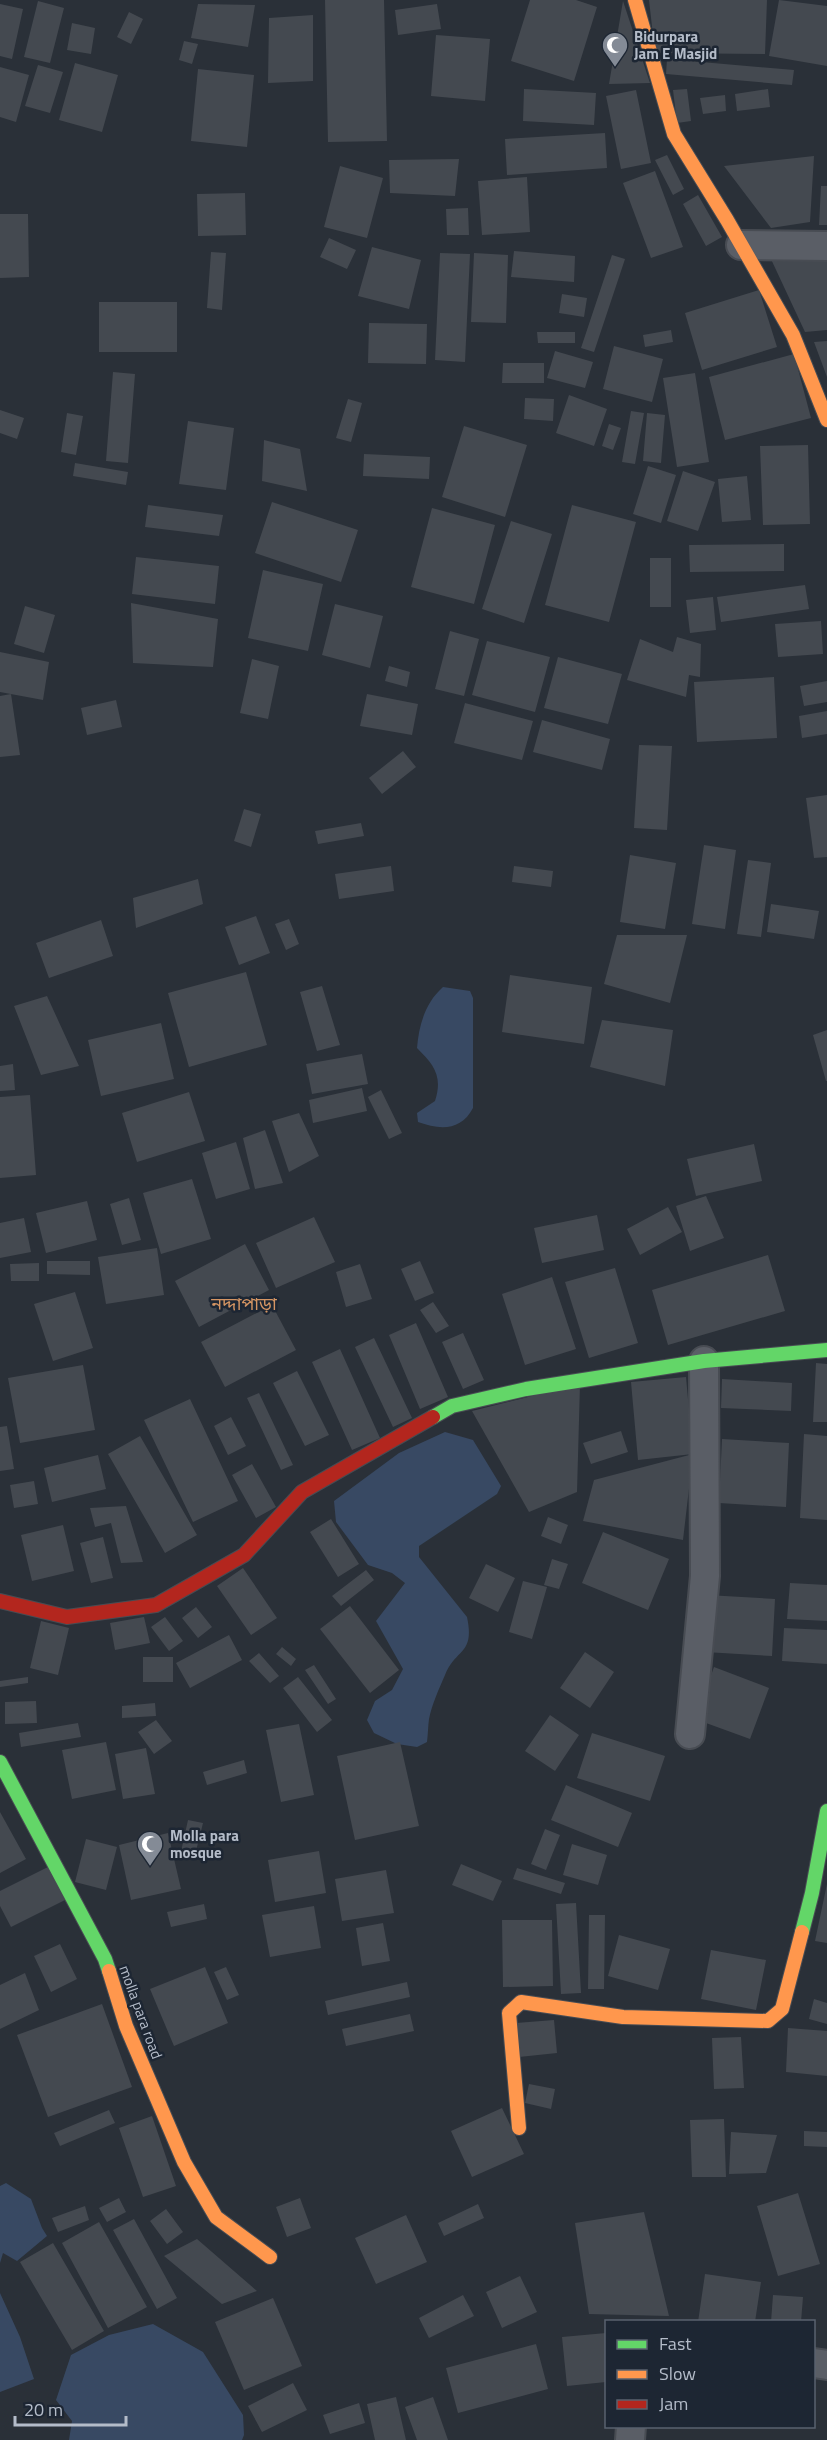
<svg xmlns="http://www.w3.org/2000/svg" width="827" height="2440" font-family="'Titillium Web','Noto Sans Bengali',sans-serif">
  <rect width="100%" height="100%" fill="#2a3038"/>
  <!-- water -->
  <path fill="#384963" d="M443 987 470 991 473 998V1108C461 1131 440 1130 418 1122L417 1113 435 1101C443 1076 434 1065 417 1048 419 1025 425 1003 443 987Z
    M445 1432 473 1440 501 1486 497 1494 419 1546V1557L467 1617C475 1655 456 1648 445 1675 439 1689 432 1704 429 1719 428 1726 428 1734 427 1742L417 1747 397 1744 374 1733 367 1720 375 1701 392 1690 403 1669 376 1621 405 1583 392 1573 368 1565 336 1522 334 1501 399 1453Z
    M6 2183 31 2199 42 2228 47 2236 17 2261 3 2253 0 2263V2186Z
    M0 2293 20 2337 34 2379 0 2392Z
    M153 2324 203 2352 243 2415 244 2435 242 2440H69L72 2421 56 2400 71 2355 109 2335Z"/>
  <!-- building -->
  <path fill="#444950" d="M325 0H384L387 141 328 142Z
    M530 0H576L597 7 574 81 511 61Z
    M649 0H767L765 54 655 53Z
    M779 0 827 6V66L769 56Z
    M38 1 64 8 50 63 24 57Z
    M623 1 650 83 609 84Z
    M0 4 23 9 12 59 0 56Z
    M198 4 255 5 248 47 191 38Z
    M437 4 441 29 398 35 395 10Z
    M129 12 143 19 131 44 117 37Z
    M313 15V81L268 83 269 18Z
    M72 23 95 28 91 54 67 50Z
    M436 35 490 39 485 101 431 96Z
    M184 41 198 44 192 64 179 60Z
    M667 59 794 70 792 85 666 74Z
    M75 63 118 75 102 132 59 120Z
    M38 65 63 72 50 113 25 106Z
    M0 67 29 75 16 122 0 117Z
    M198 69 254 75 247 147 191 141Z
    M524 89 596 93 594 125 523 121Z
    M687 89 691 121 677 123 673 90Z
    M768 89 770 107 737 111 735 94Z
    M636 90 651 163 621 169 606 96Z
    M725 95 726 111 703 114 700 98Z
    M605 133 607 168 507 175 505 139Z
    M667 155 684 189 673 195 655 160Z
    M814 156 810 222 771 228 724 166Z
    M459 159 455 196 390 193 389 160Z
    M340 166 383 178 367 238 324 227Z
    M655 171 683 247 651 258 623 183Z
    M527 177 530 232 482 235 478 181Z
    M821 186H827V225H819Z
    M245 193 246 235 198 236 197 194Z
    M698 195 722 237 706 246 683 204Z
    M468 208 469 235H447L446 209Z
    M0 214H28L29 277 0 278Z
    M329 238 356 250 347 269 320 257Z
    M372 247 421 260 409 309 358 296Z
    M514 251 575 256 574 282 511 277Z
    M211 252 226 253 222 310 207 308Z
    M440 253 470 254 465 362 435 360Z
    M474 253 508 255 506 323 471 322Z
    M612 255 625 259 594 352 581 348Z
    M827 256V330L805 332 770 257Z
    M759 290 777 347 702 370 685 313Z
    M562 294 587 298 584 317 559 313Z
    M99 302H177V352H99Z
    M369 323 427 324 426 364 368 363Z
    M671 330 673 342 645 347 643 335Z
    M537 332H575V343H538Z
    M827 341V377L814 342Z
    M614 346 663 359 652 402 603 389Z
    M555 351 593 362 585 388 547 378Z
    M794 354 811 418 725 440 709 377Z
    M503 363H544V383H502Z
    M113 372 135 374 128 463 106 461Z
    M695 373 709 462 677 467 663 378Z
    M569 395 607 409 594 446 556 433Z
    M525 398 554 399 553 421 524 419Z
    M348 399 362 403 351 442 336 438Z
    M0 410 24 418 17 439 0 433Z
    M631 411 644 413 635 464 622 462Z
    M67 413 83 416 76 455 61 452Z
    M647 413 665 415 661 463 643 461Z
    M188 421 234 428 226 490 179 484Z
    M609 424 621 428 613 450 602 446Z
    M464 426 527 445 505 517 442 497Z
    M264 440 300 449 307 491 262 481Z
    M808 445 810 524 763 525 760 446Z
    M364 454 430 457 429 479 363 476Z
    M75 463 128 472 126 485 73 476Z
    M648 466 676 475 661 523 633 514Z
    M683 471 715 482 698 531 667 521Z
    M747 476 751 520 722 522 718 479Z
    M272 502 358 530 341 582 255 553Z
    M148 505 223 515 219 536 145 527Z
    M572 505 636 522 609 622 545 605Z
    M432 508 495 525 474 604 411 587Z
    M511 521 552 534 524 623 482 609Z
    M784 544V571L690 572 689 545Z
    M136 557 219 566 215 604 132 594Z
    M650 558H671V607H650Z
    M263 570 323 584 308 651 248 638Z
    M805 585 809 609 721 622 717 597Z
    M713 597 716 630 690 633 686 600Z
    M131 603 218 619 213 667 133 663Z
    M335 604 383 616 370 668 322 655Z
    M25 606 55 615 44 653 14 644Z
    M821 621 823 654 778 657 775 624Z
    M450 631 479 639 464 696 435 689Z
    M677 637 701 644 700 677 689 675 686 697 627 680 640 639 673 652Z
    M487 641 550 657 535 712 472 695Z
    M0 652 49 662 43 700 0 692Z
    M558 657 622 674 608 724 544 708Z
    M252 659 279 666 268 719 240 713Z
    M389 666 410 672 407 687 385 681Z
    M774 677 777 738 697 742 694 682Z
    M827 681V702L804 706 800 686Z
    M11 694 20 755 0 757V696Z
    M367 694 418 704 412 735 360 726Z
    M116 700 122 727 87 735 81 708Z
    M465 703 533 721 522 760 454 743Z
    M827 711V734L802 738 799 716Z
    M542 720 610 739 602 770 533 752Z
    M639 745 672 746 667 830 634 828Z
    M403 751 416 767 382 794 369 778Z
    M827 795V857L814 858 806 798Z
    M244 809 261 814 251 847 234 841Z
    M361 823 364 836 318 844 315 831Z
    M704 845 736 850 725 929 692 924Z
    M630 855 676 863 665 929 620 922Z
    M748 860 771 863 761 937 737 934Z
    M391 866 394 891 339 899 335 874Z
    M514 866 553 871 551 887 512 882Z
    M198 879 203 904 136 928 133 898Z
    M771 904 819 911 814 939 767 932Z
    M256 916 270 953 239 965 225 927Z
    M289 919 299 944 286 950 275 924Z
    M101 920 113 956 49 978 36 943Z
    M617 935H687L670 1003 604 984Z
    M246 972 267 1045 189 1067 168 993Z
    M510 975 592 987 584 1044 502 1032Z
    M322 986 340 1045 317 1051 300 992Z
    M47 996 79 1066 41 1075 14 1006Z
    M602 1020 673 1030 665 1086 590 1067Z
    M161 1023 174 1079 101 1096 88 1040Z
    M827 1030V1081H826L813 1035Z
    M362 1054 368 1084 312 1094 306 1064Z
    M13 1064 15 1090 0 1091V1066Z
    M362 1088 367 1111 313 1123 309 1100Z
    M381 1090 402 1133 389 1139 368 1097Z
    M189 1092 205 1141 137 1162 122 1113Z
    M30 1095 36 1175 0 1178V1097Z
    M299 1113 319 1156 289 1172 272 1121Z
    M265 1130 283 1183 255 1189 243 1138Z
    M236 1142 250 1189 216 1199 202 1153Z
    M754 1144 762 1181 696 1196 687 1159Z
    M192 1179 211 1239 161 1254 143 1193Z
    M706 1196 724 1238 690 1251 676 1206Z
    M129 1198 141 1240 122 1245 110 1204Z
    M87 1201 97 1240 46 1253 36 1213Z
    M668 1207 682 1232 640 1255 627 1229Z
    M597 1215 604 1250 542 1263 534 1228Z
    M314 1217 335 1262 276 1288 256 1243Z
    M24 1218 31 1252 0 1258V1223Z
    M245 1244 269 1290 199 1327 175 1281Z
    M157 1248 164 1295 106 1304 98 1257Z
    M768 1255 785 1311 668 1345 652 1290Z
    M47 1261H90V1275L47 1274Z
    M420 1261 434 1293 415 1301 401 1269Z
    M39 1263V1281H11L10 1264Z
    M360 1264 372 1299 346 1307 336 1272Z
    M615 1268 638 1343 589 1358 565 1282Z
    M552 1277 576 1349 525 1365 502 1294Z
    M75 1292 93 1348 53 1361 34 1304Z
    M433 1302 449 1326 436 1333 420 1310Z
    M272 1305 296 1350 225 1387 201 1342Z
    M416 1323 448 1397 420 1409 389 1335Z
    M463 1333 484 1380 463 1389 442 1342Z
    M374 1338 412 1418 393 1427 355 1347Z
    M340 1349 380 1438 352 1450 312 1362Z
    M816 1363 827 1364V1422H813Z
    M83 1365 95 1430 20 1443 8 1378Z
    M297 1371 329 1435 305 1446 273 1383Z
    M686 1377 693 1454 683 1540 583 1521 594 1480 693 1454 638 1460 631 1382Z
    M722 1379 792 1383 791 1411 721 1408Z
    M580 1384 577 1492 529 1512 472 1411Z
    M259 1393 293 1465 281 1470 247 1398Z
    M190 1399 238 1501 193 1522 144 1420Z
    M231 1417 246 1446 228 1455 214 1426Z
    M7 1426 14 1469 0 1471V1427Z
    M621 1431 628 1452 591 1464 583 1443Z
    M804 1434 827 1436V1520L800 1518Z
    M140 1436 197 1535 165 1553 108 1454Z
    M722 1439 789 1443 786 1507 719 1503Z
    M98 1455 106 1489 52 1502 44 1468Z
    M252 1464 276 1507 256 1518 232 1475Z
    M34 1481 38 1504 14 1508 10 1485Z
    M126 1506 143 1562 121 1563 111 1523 95 1527 90 1508Z
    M548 1517 568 1525 561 1544 541 1536Z
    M331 1519 359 1564 338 1577 310 1532Z
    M63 1525 74 1571 32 1581 21 1535Z
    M603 1532 669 1559 648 1610 582 1583Z
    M103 1537 113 1578 91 1583 80 1543Z
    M552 1559 568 1564 559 1589 544 1585Z
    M486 1564 515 1578 498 1612 469 1598Z
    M243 1568 277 1618 251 1635 217 1586Z
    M366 1570 374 1580 341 1606 332 1596Z
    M523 1581 547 1587 532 1639 509 1632Z
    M790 1583 827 1585V1621L787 1619Z
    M707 1595 775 1599 772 1656 705 1652Z
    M350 1606 399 1670 370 1693 320 1629Z
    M196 1607 212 1627 198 1638 182 1618Z
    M144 1617 150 1643 115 1650 110 1623Z
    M165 1617 183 1641 169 1651 151 1627Z
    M41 1621 69 1628 58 1675 30 1668Z
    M784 1628 827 1630V1664L782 1661Z
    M229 1635 242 1660 190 1688 176 1663Z
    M282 1647 296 1659 291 1666 276 1654Z
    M585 1652 614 1672 590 1708 560 1688Z
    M259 1653 279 1676 270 1683 249 1661Z
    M143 1657H173V1682H143Z
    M314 1665 336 1699 328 1704 305 1670Z
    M714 1667 769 1688 750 1739 695 1719Z
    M28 1677V1683L0 1687V1681Z
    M298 1677 332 1720 317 1732 283 1688Z
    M36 1701 37 1723 5 1724V1702Z
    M155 1703 156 1716 122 1718V1706Z
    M550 1715 579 1735 555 1771 525 1751Z
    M156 1720 172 1741 154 1754 138 1732Z
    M78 1723 81 1737 21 1747 19 1733Z
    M299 1724 314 1795 281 1802 266 1730Z
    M592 1733 665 1756 650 1801 577 1778Z
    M106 1742 116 1790 72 1799 62 1750Z
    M400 1742 419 1826 355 1840 337 1756Z
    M146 1748 155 1794 123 1799 115 1754Z
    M244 1760 247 1773 207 1785 203 1772Z
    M566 1785 632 1813 618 1847 551 1820Z
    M0 1812 26 1859 0 1873Z
    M188 1820 203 1823 194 1859 180 1856Z
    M545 1829 560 1835 546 1870 531 1864Z
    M168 1833 181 1889 131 1900 119 1845Z
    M86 1839 117 1847 106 1890 75 1882Z
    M572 1844 607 1855 598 1885 563 1875Z
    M319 1851 326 1893 275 1902 268 1860Z
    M461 1864 502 1881 493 1901 452 1885Z
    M48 1867 65 1900 11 1927 0 1906V1891Z
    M517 1868 565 1883 561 1894 513 1879Z
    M386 1870 394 1913 342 1921 335 1879Z
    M827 1884V1943L815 1941Z
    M576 1903 581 1993 561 1994 556 1904Z
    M204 1904 207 1919 171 1927 167 1912Z
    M314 1906 321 1948 270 1957 262 1915Z
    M589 1915H605L604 1989H588Z
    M502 1920H552L553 1986 503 1987Z
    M383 1923 390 1961 362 1966 356 1928Z
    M619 1935 670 1949 658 1990 608 1976Z
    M60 1944 77 1979 51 1992 34 1956Z
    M711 1950 766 1960 756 2010 701 1999Z
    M205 1967 228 2023 174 2046 150 1989Z
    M226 1967 239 1995 227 2000 214 1972Z
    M25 1973 39 2010 0 2029V1985Z
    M407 1982 410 1997 328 2015 325 2001Z
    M814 1999 827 2003V2024L809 2019Z
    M102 2004 132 2087 48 2117 17 2035Z
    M410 2014 414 2031 346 2046 342 2029Z
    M554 2020 557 2053 519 2057 516 2023Z
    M788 2028 827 2031V2076L786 2072Z
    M741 2037 744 2088 714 2089 712 2038Z
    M529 2084 555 2089 551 2109 525 2103Z
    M502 2108 524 2154 472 2177 451 2131Z
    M109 2110 115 2123 60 2146 54 2133Z
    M152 2116 176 2186 143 2197 119 2128Z
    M724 2119 726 2177H692L690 2120Z
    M804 2131 827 2132V2147L804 2146Z
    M731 2132 777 2135 766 2173 729 2174Z
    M798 2193 820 2264 778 2276 757 2206Z
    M119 2198 126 2212 107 2222 99 2208Z
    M300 2198 311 2228 287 2237 276 2207Z
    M478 2204 484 2218 444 2236 438 2223Z
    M85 2206 89 2220 58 2232 52 2218Z
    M166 2209 183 2232 167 2244 150 2221Z
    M644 2212 669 2316 589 2314 575 2223Z
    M406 2215 427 2262 376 2284 355 2238Z
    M134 2219 177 2298 157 2309 113 2230Z
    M99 2222 147 2307 108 2328 62 2243Z
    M197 2239 257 2291 222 2304 164 2256Z
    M53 2243 104 2331 72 2350 20 2262Z
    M705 2274 761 2282 755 2322H698Z
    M520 2276 537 2312 502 2328 486 2292Z
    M463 2295 474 2316 429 2338 419 2318Z
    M773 2295 803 2297 801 2322H771Z
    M273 2298 302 2366 244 2390 215 2322Z
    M606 2333V2382L567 2386 562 2337Z
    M536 2344 548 2389 458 2413 446 2368Z
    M293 2383 307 2410 262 2432 248 2406Z
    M396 2397 406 2440H375L367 2404Z
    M433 2397 448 2440H417L405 2407Z
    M359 2403 365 2423 330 2434 323 2415Z"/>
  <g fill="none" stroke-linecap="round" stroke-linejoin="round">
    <!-- street casing -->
    <g stroke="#484c53" stroke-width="32">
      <path id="street" d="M741 245 827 246
        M690 1734 705 1576 704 1361
        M814 2363 827 2365
        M630 2440 631 2426"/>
    </g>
    <!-- fast casing -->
    <g stroke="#484c53" stroke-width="16">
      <path id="fast" d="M433 1417 452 1406 526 1389 704 1361 827 1350
        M0 1762 105 1959 109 1971
        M802 1932 812 1893 827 1811"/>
    </g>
    <!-- slow casing -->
    <g stroke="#484c53" stroke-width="16">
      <path id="slow" d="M635 0 674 134 727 220 793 335 827 420
        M109 1971 126 2026 184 2162 216 2217 270 2257
        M519 2128 509 2013 521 2002 623 2017 768 2021 782 2009 802 1932"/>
    </g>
    <!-- jam casing -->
    <g stroke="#484c53" stroke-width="16">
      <path id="jam" d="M0 1601 67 1617 156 1605 244 1555 302 1492 433 1417"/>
    </g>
    <!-- street -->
    <use href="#street" stroke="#5a5e66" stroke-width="28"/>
    <!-- fast -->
    <use href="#fast" stroke="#63d668" stroke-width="14"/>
    <!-- slow -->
    <use href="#slow" stroke="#ff974d" stroke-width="14"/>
    <!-- jam -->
    <use href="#jam" stroke="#b3261e" stroke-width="14"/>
  </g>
  <!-- icons -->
  <defs>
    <g id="mosque-pin" transform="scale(1.35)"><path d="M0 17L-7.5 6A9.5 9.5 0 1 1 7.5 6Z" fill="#848b96" stroke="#1d2633"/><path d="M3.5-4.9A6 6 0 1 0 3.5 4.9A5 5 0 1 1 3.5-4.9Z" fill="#fff"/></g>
  </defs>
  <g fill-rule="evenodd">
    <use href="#mosque-pin" x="615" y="45"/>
    <use href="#mosque-pin" x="150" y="1844"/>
  </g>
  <g text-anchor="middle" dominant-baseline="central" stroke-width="5" stroke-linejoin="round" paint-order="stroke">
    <!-- poi labels -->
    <g font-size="15" font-weight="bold" fill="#b4bcc9" stroke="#1d2633" text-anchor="start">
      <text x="634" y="36">Bidurpara<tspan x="634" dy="17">Jam E Masjid</tspan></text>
      <text x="170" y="1835">Molla para<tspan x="170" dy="17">mosque</tspan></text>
    </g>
    <!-- street labels -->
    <g font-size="15" fill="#b4bcc9" stroke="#1d2633">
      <text transform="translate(141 2012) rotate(70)">molla para road</text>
    </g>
    <!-- quarter labels -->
    <g font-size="18" fill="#d59563" stroke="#1d2633">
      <text x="244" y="1303">নদ্দাপাড়া</text>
    </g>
  </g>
  <!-- legend -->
  <rect x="605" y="2320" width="210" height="108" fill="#1d2633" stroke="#59626f" stroke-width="1.5"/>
  <rect x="617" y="2340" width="30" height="9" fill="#63d668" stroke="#59626f" stroke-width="1.5"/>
  <text x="659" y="2350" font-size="18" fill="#b4bcc9">Fast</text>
  <rect x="617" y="2370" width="30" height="9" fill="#ff974d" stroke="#59626f" stroke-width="1.5"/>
  <text x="659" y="2380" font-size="18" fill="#b4bcc9">Slow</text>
  <rect x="617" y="2400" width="30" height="9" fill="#b3261e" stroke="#59626f" stroke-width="1.5"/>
  <text x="659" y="2410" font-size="18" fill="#b4bcc9">Jam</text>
  <!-- scale -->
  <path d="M15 2416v9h111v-9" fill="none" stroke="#b4bcc9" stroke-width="3"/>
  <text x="24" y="2416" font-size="18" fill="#b4bcc9" stroke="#1d2633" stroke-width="4.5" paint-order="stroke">20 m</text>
</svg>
